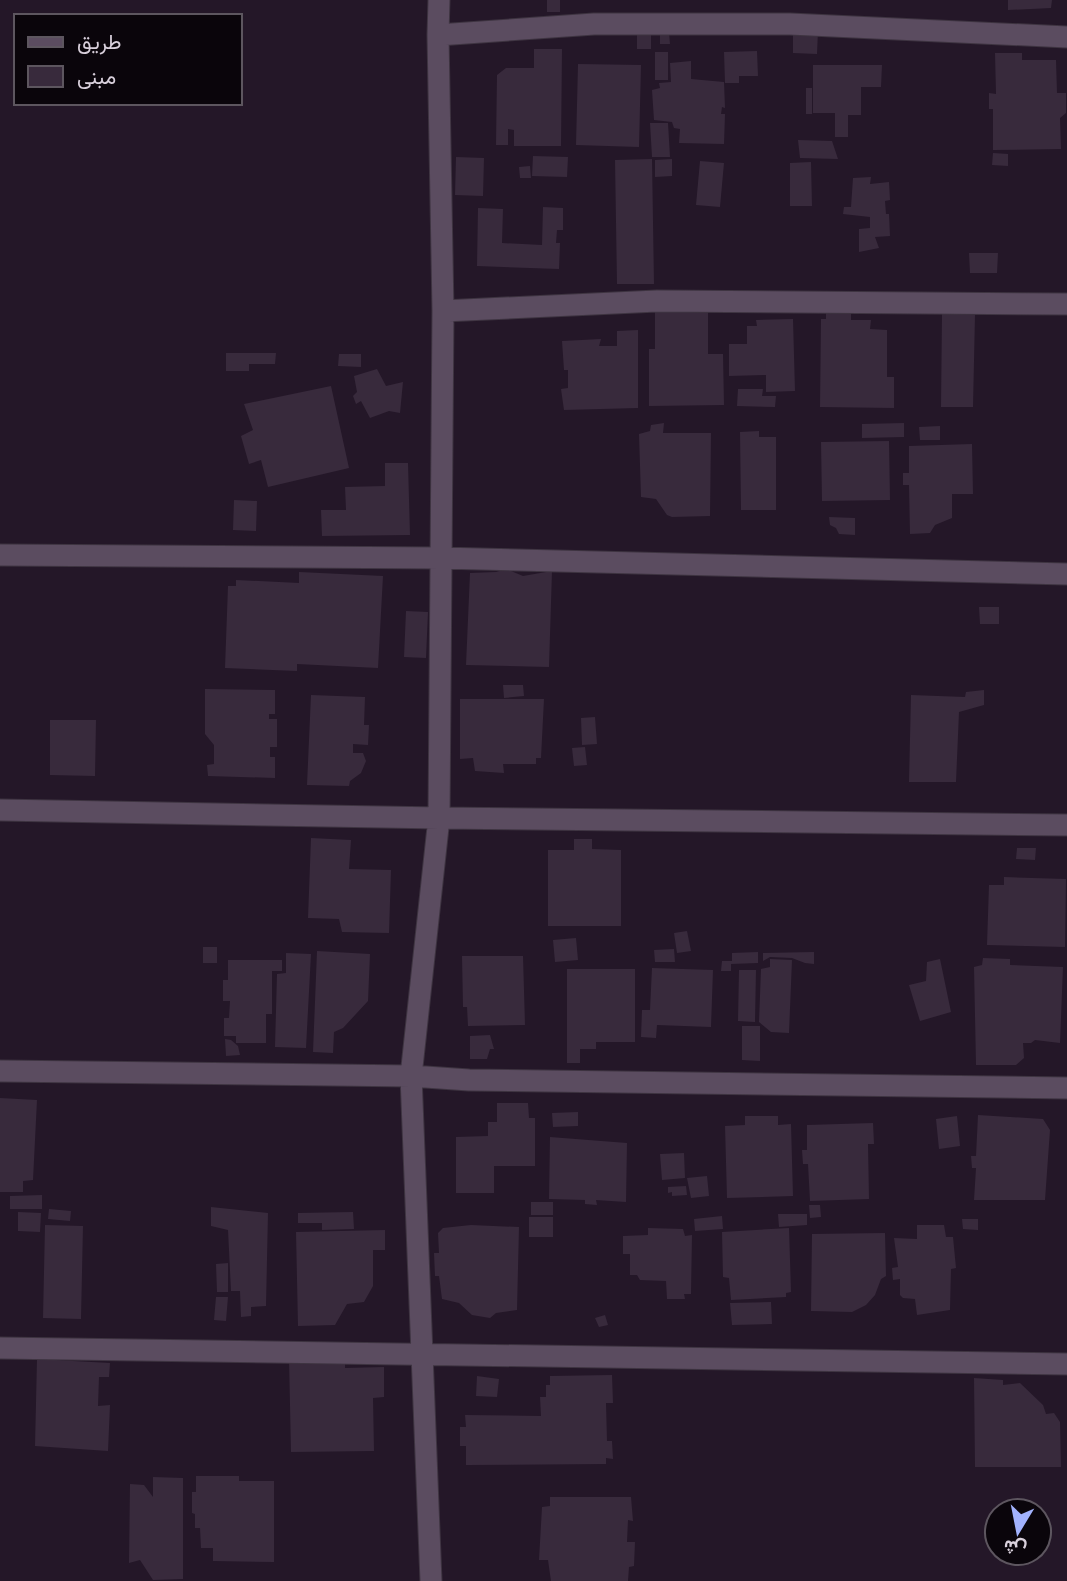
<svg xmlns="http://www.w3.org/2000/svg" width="1067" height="1581" font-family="Raleway,Vazirmatn,sans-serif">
  <rect width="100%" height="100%" fill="#241728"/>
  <!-- building -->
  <path fill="#382a3c" d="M547 0H560V12H547Z
    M1008 0H1052L1051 8 1008 10Z
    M637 28 651 29V49H637Z
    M793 30 818 31 817 54 793 53Z
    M660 32H669L670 44H660Z
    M534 49H562L561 146H514V130L508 129V145H496L497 75 506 68H534Z
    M757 51 758 76H739V83H725L724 52Z
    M655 52H668V80H655Z
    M995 53H1022V60H1056L1057 93H1066V113L1060 118 1061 149 993 150V109H989V93L996 94Z
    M691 61V79L724 82 725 108 722 107 721 114H725L724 144 679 143 680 129 674 128 672 122 654 120 652 90 660 88 659 83 671 82 670 63Z
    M578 64 641 65 639 147 576 145Z
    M813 65H882L881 87H861V115H848V137H835V113H813Z
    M806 88H812V114H806Z
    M650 123H668L670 157H652Z
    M798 140 832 141 838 159 800 158Z
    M993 153 1008 154V166L992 165Z
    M533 156 568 157 567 177 532 176Z
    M456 157 484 158 483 196 455 195Z
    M652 159 654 284H617L615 160Z
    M672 159V176L655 177V160Z
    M700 161 724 163 720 207 696 205Z
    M811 162 812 206H790V163Z
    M530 166 531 178H520L519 167Z
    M871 177 870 184 889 182 890 200 885 201 886 214H889L890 236 875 237 879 248 859 252V229L870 228V217L843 214 844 207H851L853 178Z
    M543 207 563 208V230H557L556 243H560L559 269 477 266 478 208 503 209 502 243 542 245Z
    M969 253H998L997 273H970Z
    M655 308H708V354H723L724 405 649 406V349H655Z
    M826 313H851V320H871L870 329 887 330V377H894V408L820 407 821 319H826Z
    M942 313 975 315 973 407H941Z
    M793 319 795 391 766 392V375L729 376V344H747V326H757L756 320Z
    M638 330V408L564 410 561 389 568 388V370H564L562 341 601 339 599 346H617V331Z
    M226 353H276L275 364H249V371H226Z
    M339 354H361V367L338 366Z
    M377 369 386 386 403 382 400 413 389 411 370 418 361 401 356 404 353 396 357 392 354 376Z
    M331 386 349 468 268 487 261 460 249 464 241 436 253 430 244 404Z
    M738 389H763L762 396H776L775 407 737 406Z
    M664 423 663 433H711L710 516 672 517 667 515 656 499 641 497 639 434 650 431 651 425Z
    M904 423V437L862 438V424Z
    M940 426V440H920L919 427Z
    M759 431V437H776V510H741L740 432Z
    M889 441 890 500 822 501 821 442Z
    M972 444 973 494H952V518L935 525 930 533 910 534 909 485H903V473H909V446Z
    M385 463H408L410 535 322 536 321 510H346L345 487 385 486Z
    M234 500 257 501 256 531 233 530Z
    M829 517 855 518V535L839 534 836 528 830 525Z
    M506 569 523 576 552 571 549 667 466 665 470 573 496 572Z
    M299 572 383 576 378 668 297 664V671L225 668 228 586H236V580L299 583Z
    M979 607H999V624H980Z
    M406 611 428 612 426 658 404 657Z
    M503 685H523L524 696 504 698Z
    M205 689 275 690V714H269V719H277V747H270V757H275V778L208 776 207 765 214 764V745L205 734Z
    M984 690V705L959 712 956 782H909L911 695 965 697 966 692Z
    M311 695 365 697 364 725H369L368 745 353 744V753H363L366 761 361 773 350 781 349 786 307 785Z
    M460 699H544L541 758H536V764H503L504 773 475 771 473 758 460 759Z
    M595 717 597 744 582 745 581 718Z
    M50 720H96L95 776 50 775Z
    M585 747 587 765 574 766 572 748Z
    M311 838 351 840 349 869 391 870 389 933 342 932 339 919 308 918Z
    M574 839H592V849L621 850V926H548V850H574Z
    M1017 848H1036L1035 860 1016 859Z
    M1004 877 1066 879 1065 947 987 945 989 885H1004Z
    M687 931 691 951 677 953 674 933Z
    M576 938 578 960 555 962 553 940Z
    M203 947H217V963H203Z
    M674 949 675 962H655L654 950Z
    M317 951 370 954 368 1001 343 1028 334 1032 333 1053 313 1052Z
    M758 952V963L731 964V971H721L722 961H732V953Z
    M814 952V964L805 963 792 958 770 957 763 961V953Z
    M286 953 311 954 306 1048 275 1047 277 974 286 973Z
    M462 956H523L525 1025 468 1026 467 1007H463Z
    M983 958 1010 959V965L1063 967 1060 1043 1035 1040 1031 1043H1023L1024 1058 1016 1065H976L974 967 982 965Z
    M770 959 792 960 789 1033 771 1032 759 1022 761 969 770 967Z
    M940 959 951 1012 920 1021 909 985 926 981 927 962Z
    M228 960H282V971H272V1014H266V1043H236V1036H224V1018H229L230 1001H223V980H228Z
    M652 968 713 970 711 1027 657 1025 656 1038 641 1037 642 1010H650Z
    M567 969H635V1042H596V1049H580V1063H567Z
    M739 970H756L755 1022 738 1021Z
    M742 1026H760V1061L742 1060Z
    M490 1035 494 1049H490L487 1059H470V1036Z
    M225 1039 231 1040 238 1046 240 1055 226 1056Z
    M0 1098 37 1100 33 1180 23 1181V1192H0Z
    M497 1103H528L529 1118H535V1166H494V1193H456V1137L488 1136V1122H497Z
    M578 1112V1126L553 1127 552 1113Z
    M978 1115 1043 1119 1050 1130 1045 1200H974L976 1168H972L971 1156H976Z
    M745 1116H778V1125L791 1124 793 1196 727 1198 725 1126 745 1125Z
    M957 1116 960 1146 939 1149 936 1119Z
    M873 1123 874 1144H868L869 1199 810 1201 808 1164H803L802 1150H807V1125Z
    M550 1137 627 1143 626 1202 596 1200 597 1205 585 1204V1200L549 1199Z
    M684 1153 685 1178 662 1180 660 1154Z
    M707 1176 709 1196 691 1198 687 1178Z
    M686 1186 687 1195 672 1196V1192L668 1193V1187Z
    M42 1195V1209H10V1196Z
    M531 1202H553V1215H531Z
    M809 1205H820L821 1217 810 1218Z
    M211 1207 268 1213 266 1306 251 1307V1316L241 1317 240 1291H231L228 1230 211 1226Z
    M49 1209 71 1211 70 1221 48 1219Z
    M18 1212 41 1213 40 1232 18 1231Z
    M353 1212 354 1229 322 1230V1223H298V1213Z
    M778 1214H807V1225L779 1227Z
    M722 1216 723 1229 695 1231 694 1219Z
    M529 1217H553V1237H529Z
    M962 1219H978V1230L963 1229Z
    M45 1225 83 1226 81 1319 43 1318Z
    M471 1225 519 1227 517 1310 496 1313 490 1318 472 1315 459 1303 442 1299 439 1276H435L434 1253H439L438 1233 443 1228Z
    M917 1225H944L946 1237H953L956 1268 951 1269 950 1310 917 1315 915 1299 903 1298 900 1295V1279L893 1280 892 1268 898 1267 894 1238 917 1239Z
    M648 1228 683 1229 685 1236 692 1235 691 1294H684L685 1299H667L666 1281 640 1280 637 1275H630V1254H623V1236L648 1235Z
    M789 1228 791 1292 786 1293V1297L731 1300 729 1278 723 1277 722 1232Z
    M385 1230V1250H373V1286L364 1302 347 1304 335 1325 298 1326 296 1232Z
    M885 1233 886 1276 881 1279 875 1295 866 1305 852 1312 811 1311 812 1234Z
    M228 1263V1292H217L216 1264Z
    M216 1297H228L226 1321 214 1320Z
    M771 1302 772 1324 732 1325 730 1303Z
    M605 1315 608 1325 599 1327 595 1318Z
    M289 1358H345V1368L384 1367V1397L373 1398 374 1451 291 1452Z
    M37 1359 110 1363 109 1377H99L98 1406 110 1405 108 1451 35 1446Z
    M612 1375 613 1403H606L607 1441H612L613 1459 606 1458V1464L466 1465V1446H460V1427H466L465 1415 541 1416 540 1397H546V1385H550V1376Z
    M477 1376 499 1379 497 1397 476 1396Z
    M974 1378 1003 1380V1385L1020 1383 1043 1405 1046 1414 1054 1413 1060 1422 1061 1467H975Z
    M196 1476H239V1481H274V1562L213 1561V1548H201L200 1528H195V1514L192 1513V1492H196Z
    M153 1477 183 1478V1579L153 1580 140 1560 129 1563 130 1484 144 1485 153 1497Z
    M550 1497H631L633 1521 628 1520 627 1542H635L634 1566 629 1567 628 1581H551L548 1560H539L542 1507 550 1506Z"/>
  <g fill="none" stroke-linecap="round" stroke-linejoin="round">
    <!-- minor casing -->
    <g stroke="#3e3441" stroke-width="23">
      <path id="minor" d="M439 0 438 35 594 24H790L1067 37
        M443 311 657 301 1067 304
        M0 555 441 558 1067 574
        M0 810 439 818 1067 825
        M0 1071 411 1076 469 1080 1067 1088
        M0 1348 1067 1364
        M431 1581 411 1076 439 818 443 311 438 35"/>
    </g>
    <!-- minor -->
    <use href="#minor" stroke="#5b4c60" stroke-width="21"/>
  </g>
  <!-- legend -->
  <rect x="14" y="14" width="228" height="91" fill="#0a050b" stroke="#5d565f" stroke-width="2"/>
  <rect x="28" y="37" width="35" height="10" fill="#5b4c60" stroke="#5d565f" stroke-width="2"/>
  <text x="77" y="49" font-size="21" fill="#d9d0dc">طريق</text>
  <rect x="28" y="66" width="35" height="21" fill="#382a3c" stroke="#5d565f" stroke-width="2"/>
  <text x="77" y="84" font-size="21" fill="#d9d0dc">مبنى</text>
  <!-- north arrow -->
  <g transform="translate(1018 1532) rotate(190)"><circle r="33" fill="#0a050b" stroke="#5d565f" stroke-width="2"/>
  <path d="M0-5L12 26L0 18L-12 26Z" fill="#a2b2fd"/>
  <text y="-10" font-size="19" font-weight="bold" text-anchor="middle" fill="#d9d0dc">ش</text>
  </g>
</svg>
